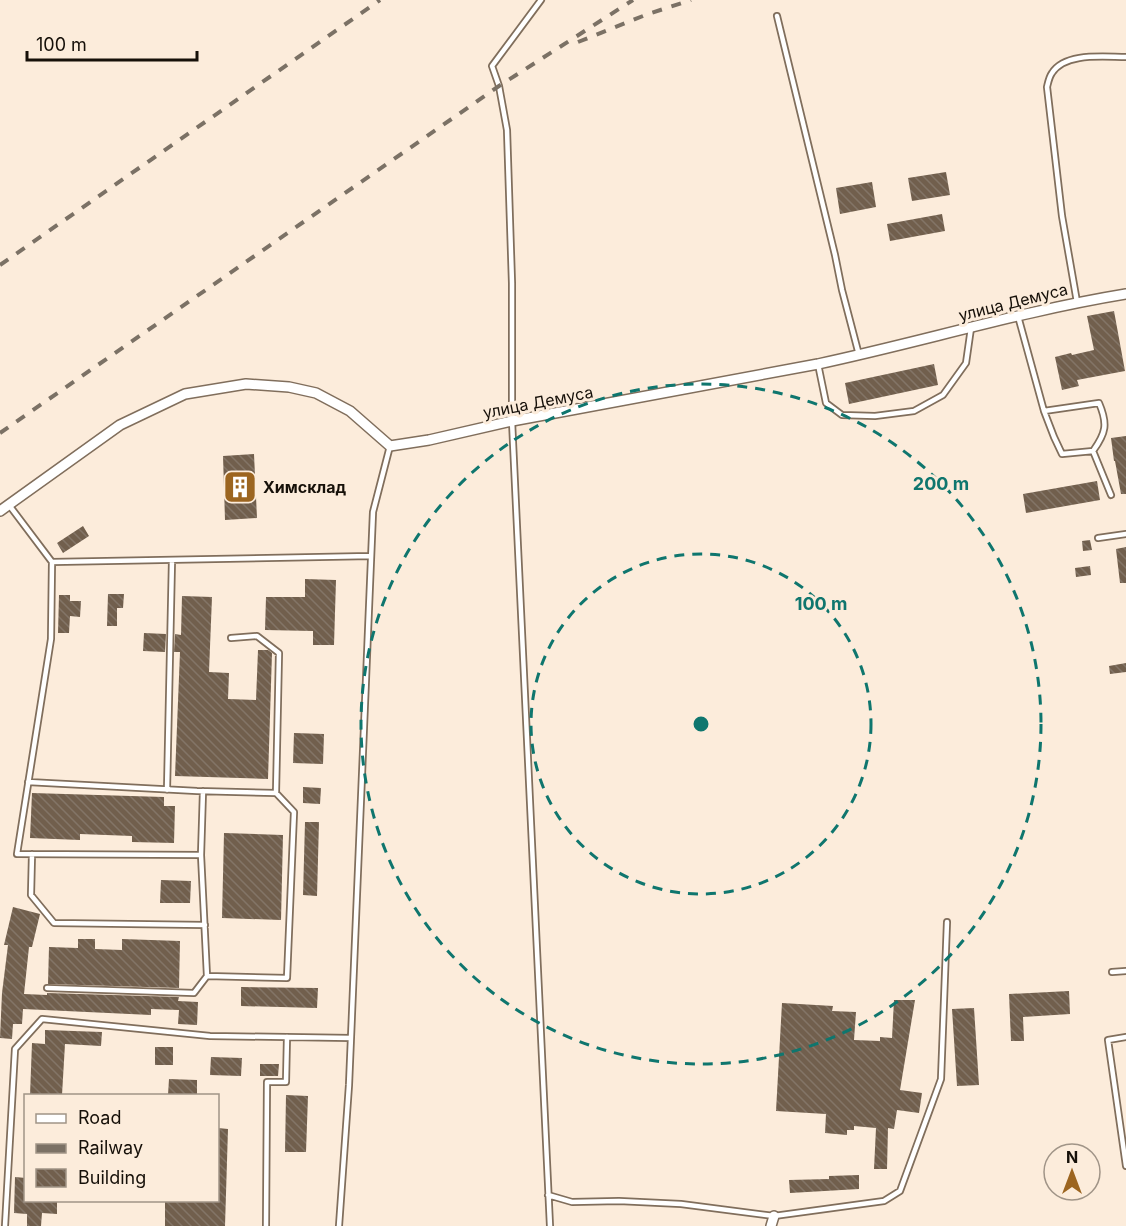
<svg xmlns="http://www.w3.org/2000/svg" width="1126" height="1226" font-family="Inter,sans-serif">
  <defs>
    <pattern id="building-back-hatch" width="6" height="6" patternUnits="userSpaceOnUse" patternTransform="scale(1.5)"><rect width="6" height="6" fill="#715f4d"/><path d="M-1 5l2 2M0 0l6 6M5-1l2 2" fill="none" stroke="#837567"/></pattern>
  </defs>
  <rect width="100%" height="100%" fill="#fcecdb"/>
  <!-- building -->
  <path fill="url(#building-back-hatch)" d="M946 172 950 195 912 201 908 178Z
    M872 182 876 207 840 214 836 188Z
    M942 214 945 231 890 241 887 224Z
    M1114 311 1125 371 1077 380 1079 386 1062 390 1055 357 1071 353 1072 355 1094 350 1087 316Z
    M934 364 938 385 849 404 845 383Z
    M1126 436V494H1121L1115 461H1114L1111 438Z
    M254 454 257 518 225 520 223 456Z
    M1097 481 1100 500 1026 513 1023 494Z
    M83 526 89 536 63 553 57 543Z
    M1090 540 1092 550 1083 551 1082 541Z
    M1126 547V583H1120L1116 549Z
    M1090 566 1091 575 1076 577 1075 568Z
    M305 579 336 580 334 645H313V631L265 630 266 597H305Z
    M108 594H124L123 608H117V626H107Z
    M59 595H70V601H81L80 617 70 616 69 633H58Z
    M182 596 212 597 209 672 229 673 228 699 256 700 258 650H268L272 653 268 779 175 776 180 652H174L175 634 181 635Z
    M144 633 166 634 165 652 143 651Z
    M1126 663V672L1110 674 1109 666Z
    M294 733 324 734 323 764 293 763Z
    M303 787 321 788 320 804 303 803Z
    M32 793 164 797V806H175L174 843 132 842V836L80 834V840L30 838Z
    M305 822H319L317 896 303 895Z
    M224 833 283 835 281 920 222 918Z
    M161 880 191 881 190 903H160Z
    M13 907 40 914 32 947H29L24 994 47 995V993L179 997 178 1001 198 1002 197 1025 178 1024 179 1010 151 1009V1015L23 1009 22 1024H13L12 1039 0 1038 2 993 8 945H4Z
    M78 939H95V949L122 950V939L180 941 179 988 48 984 49 947 78 948Z
    M241 987 318 988 317 1008 241 1006Z
    M1069 991 1070 1014 1023 1017 1024 1041H1011L1009 994Z
    M894 1000H915L900 1090 922 1093 919 1113 897 1110 894 1129 888 1128 887 1169H874L876 1128 854 1126V1130H847V1135L825 1133 826 1114 776 1111 782 1003 833 1006 832 1011 856 1012 854 1040 880 1041V1037L892 1038Z
    M974 1008 979 1085 957 1086 952 1009Z
    M45 1030 102 1032 101 1046 65 1044 62 1095H30L32 1043 45 1044Z
    M155 1047H173V1065H155Z
    M211 1057 242 1058 241 1076 210 1075Z
    M260 1064H279L278 1076H260Z
    M169 1079 197 1080V1095H168Z
    M286 1095 308 1096 306 1152H285Z
    M218 1128 228 1129 225 1226H165V1200H218Z
    M859 1175V1189L790 1193 789 1180 829 1179V1176Z
    M15 1177 26 1178V1200H57V1214L42 1213 41 1226H27V1214L14 1213Z"/>
  <g fill="none" stroke-linecap="round" stroke-linejoin="round">
    <!-- lane casing -->
    <g stroke="#806e5c" stroke-width="8">
      <path id="lane" d="M541 0 492 66 499 86 507 130 512 283V421L550 1226
        M777 16 835 255 842 290 859 355
        M1077 302 1062 216 1047 87C1048 83 1049 77 1052 73 1065 52 1104 57 1126 57
        M1018 316 1044 411 1099 403C1108 424 1106 433 1093 451L1062 454 1054 437 1044 411
        M818 364 826 403 842 415 875 416 914 411 943 395 966 363 971 328
        M1093 451 1111 495
        M9 505 52 562 371 556
        M1098 538 1126 534
        M52 562 51 639 17 854 201 855
        M28 782 197 791 276 793
        M167 790 172 560
        M203 791 201 855 207 976 287 978 294 812 276 793 279 653 257 636 231 638
        M32 854 31 895 54 923 205 925
        M1112 972 1126 971
        M47 988 194 993 207 976
        M1126 1037 1108 1040 1126 1166
        M548 1195 572 1202 619 1201 681 1204 774 1216 884 1201 900 1191 941 1079 947 922
        M5 1226 15 1049 42 1019 210 1036 351 1038
        M266 1226 267 1082H286L287 1037
        M339 1226 349 1085 373 512 390 446"/>
    </g>
    <!-- street casing -->
    <g stroke="#806e5c" stroke-width="12">
      <path id="street" d="M0 511 120 425 185 394 246 384 289 387 316 393 350 411 390 446 429 440 512 421 818 364C921 342 1022 311 1126 294
        M771 1226 774 1216"/>
    </g>
    <!-- lane -->
    <use href="#lane" stroke="#fff" stroke-width="4.5"/>
    <!-- street -->
    <use href="#street" stroke="#fff" stroke-width="9"/>
    <!-- rail -->
    <path stroke="#7b7165" stroke-width="4" stroke-dasharray="10 10" stroke-linecap="butt" d="M578 42 648 14 691 0
      M0 265 380 0
      M0 433 499 86 633 0"/>
  </g>
  <!-- distance rings -->
  <g fill="none" stroke="#0f766e" stroke-width="3" stroke-dasharray="10 8">
    <circle cx="701" cy="724" r="170"/>
    <circle cx="701" cy="724" r="340"/>
  </g>
  <!-- icons -->
  <defs>
    <g id="building-square" transform="scale(1.725)"><rect x="-9" y="-9" width="18" height="18" rx="4" fill="#9c6520" stroke="#fcecdb"/><path d="M-4-6H4V6H1V3H-1V6H-4ZM-2.5-4.3h1.7v1.8h-1.7ZM.8-4.3h1.7v1.8H.8ZM-2.5-1h1.7V.8h-1.7ZM.8-1h1.7V.8H.8Z" fill="#fff"/></g>
  </defs>
  <g fill-rule="evenodd">
    <use href="#building-square" x="240" y="487"/>
  </g>
  <g text-anchor="middle" dominant-baseline="central" stroke-width="6" stroke-linejoin="round" paint-order="stroke">
    <!-- street labels -->
    <g font-size="16" fill="#161009" stroke="#fcecdb">
      <text transform="translate(1013 302) rotate(-14)">улица Демуса</text>
      <text transform="translate(538 402) rotate(-11)">улица Демуса</text>
    </g>
    <!-- poi labels -->
    <g font-size="16" font-weight="bold" fill="#161009" stroke="#fcecdb" text-anchor="start">
      <text x="263" y="487">Химсклад</text>
    </g>
  </g>
  <circle cx="701" cy="724" r="9" fill="#0f766e" stroke="#fcecdb" stroke-width="3"/>
  <g font-size="18" text-anchor="middle" font-weight="bold" fill="#0f766e" stroke="#fcecdb" stroke-width="6" stroke-linejoin="round" paint-order="stroke">
    <text x="941" y="490">200 m</text>
    <text x="821" y="610">100 m</text>
  </g>
  <!-- legend -->
  <rect x="24" y="1094" width="195" height="108" fill="#fcecdb" stroke="#a09487" stroke-width="1.5"/>
  <rect x="36" y="1114" width="30" height="9" fill="#ffffff" stroke="#a09487" stroke-width="1.5"/>
  <text x="78" y="1124" font-size="18" fill="#161009">Road</text>
  <rect x="36" y="1144" width="30" height="9" fill="#7b7165" stroke="#a09487" stroke-width="1.5"/>
  <text x="78" y="1154" font-size="18" fill="#161009">Railway</text>
  <rect x="36" y="1169" width="30" height="18" fill="url(#building-back-hatch)" stroke="#a09487" stroke-width="1.5"/>
  <text x="78" y="1184" font-size="18" fill="#161009">Building</text>
  <!-- north arrow -->
  <g transform="translate(1072 1172)"><circle r="28" fill="#fcecdb" stroke="#a09487" stroke-width="1.5"/>
  <path d="M0-4.5L10 22L0 15L-10 22Z" fill="#9c6520"/>
  <text y="-9" font-size="16" font-weight="bold" text-anchor="middle" fill="#161009">N</text>
  </g>
  <!-- scale -->
  <path d="M27 51v9h170v-9" fill="none" stroke="#161009" stroke-width="3"/>
  <text x="36" y="51" font-size="18" fill="#161009" stroke="#fcecdb" stroke-width="4.5" paint-order="stroke">100 m</text>
</svg>
